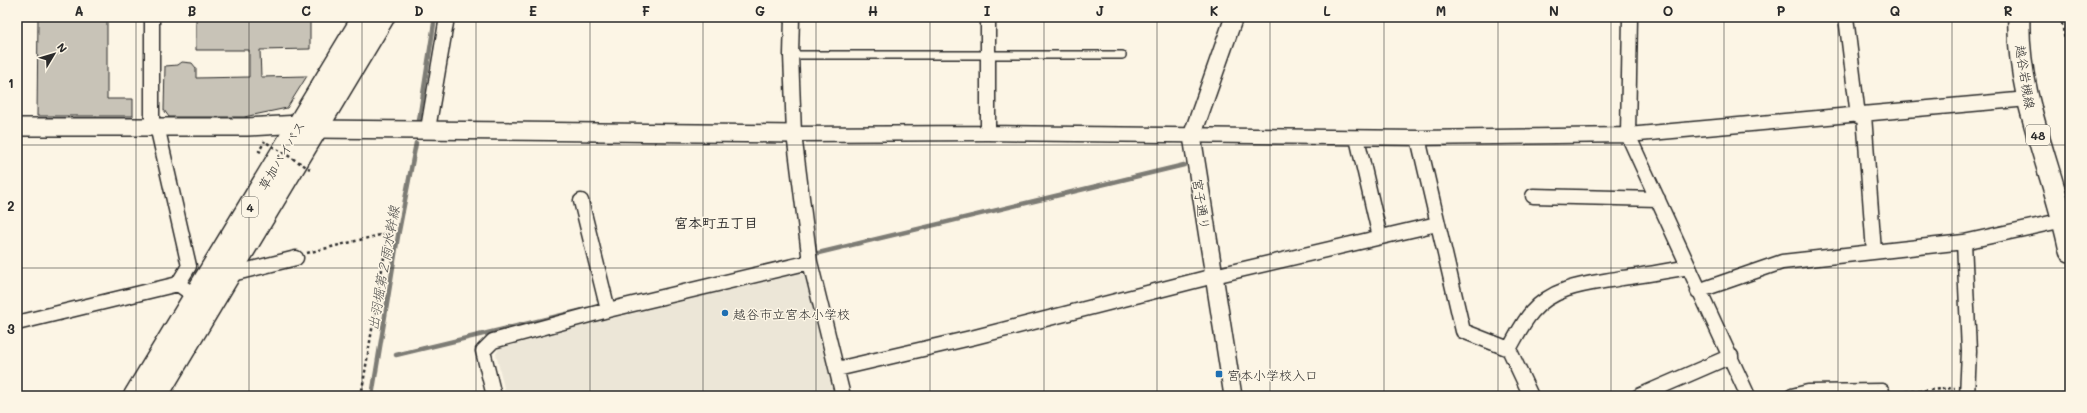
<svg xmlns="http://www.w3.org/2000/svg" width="2087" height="413" font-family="Mali,'Klee One',sans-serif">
  <rect width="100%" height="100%" fill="#fcf5e5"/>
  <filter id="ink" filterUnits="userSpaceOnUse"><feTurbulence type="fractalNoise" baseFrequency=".025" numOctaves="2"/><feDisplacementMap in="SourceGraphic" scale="8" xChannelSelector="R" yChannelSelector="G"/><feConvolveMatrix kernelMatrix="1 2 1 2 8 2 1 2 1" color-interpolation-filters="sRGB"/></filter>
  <g filter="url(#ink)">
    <!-- built -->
    <path fill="#ece6d7" d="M801 272 807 279 835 396H506L496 354 500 346Z"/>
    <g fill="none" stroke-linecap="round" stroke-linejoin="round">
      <!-- stream -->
      <path stroke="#7d7b74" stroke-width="4.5" d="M419 120 435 17
        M810 255 1184 165
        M396 355 587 309
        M372 396 398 236 416 143"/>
    </g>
    <!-- building -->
    <path fill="#c8c3b7" stroke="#2b2b2b" d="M38 17H107V99H133V116H37Z
      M196 17H310V49L260 50 261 77 307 76 287 108 244 117H169L164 110 165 66 178 65 182 62 192 63 196 68V78L249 77V50H196Z"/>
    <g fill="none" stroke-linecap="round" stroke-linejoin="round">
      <!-- service casing -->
      <g stroke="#2b2b2b" stroke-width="10">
        <path id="service" d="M791 55H1122"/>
      </g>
      <!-- minor casing -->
      <g stroke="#2b2b2b" stroke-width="17">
        <path id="minor" d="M792 17 791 55 794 134 810 262 843 396
          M1630 17 1628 135 1748 396
          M1846 17 1858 116
          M1864 115 1874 252
          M152 126V17
          M157 126 189 266 178 284 195 296
          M428 129 447 17
          M988 133V17
          M794 134 988 133 1418 138 1628 135 2028 99
          M1357 138 1380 237
          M1418 138 1463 331 1509 349 1531 396
          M1533 196 1658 199
          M581 201 608 310
          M1964 242 2064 220
          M228 275 296 258
          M1698 291 1782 262 1964 242 1969 351 1967 396
          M17 323 178 284
          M1509 349C1516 337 1523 322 1532 312 1555 285 1590 284 1622 278 1644 275 1666 271 1689 267
          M837 369 975 337 1214 276 1437 224
          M494 396 483 351 493 341 608 310 810 262
          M1639 396 1731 356
          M1792 396 1808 392 1882 391"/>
      </g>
      <!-- tertiary casing -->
      <g stroke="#2b2b2b" stroke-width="20">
        <path id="tertiary" d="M17 127H247L300 124 315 129 794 134
          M1233 396 1192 136 1234 17"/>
      </g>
      <!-- primary casing -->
      <g stroke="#2b2b2b" stroke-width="24">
        <path id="primary" d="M2019 17C2016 98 2055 173 2070 251"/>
      </g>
      <!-- trunk casing -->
      <g stroke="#2b2b2b" stroke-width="25">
        <path id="trunk" d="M135 396 364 17
          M156 396 383 17"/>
      </g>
      <!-- path -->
      <path stroke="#2b2b2b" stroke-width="2.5" stroke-dasharray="3 3" stroke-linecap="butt" d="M2061 17 2070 70
        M2070 101V117
        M261 152 259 151 265 141
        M307 253 388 233 361 396
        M1894 393 1955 388"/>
      <!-- service -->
      <use href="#service" stroke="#fcf5e5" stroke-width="7"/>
      <!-- minor -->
      <use href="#minor" stroke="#fcf5e5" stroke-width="14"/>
      <!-- tertiary -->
      <use href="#tertiary" stroke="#fcf5e5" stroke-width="17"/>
      <!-- primary -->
      <use href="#primary" stroke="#fcf5e5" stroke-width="21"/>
      <!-- trunk -->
      <use href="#trunk" stroke="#fcf5e5" stroke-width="22"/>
      <!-- path-bridge -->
      <path stroke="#2b2b2b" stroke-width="2.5" stroke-dasharray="3 3" stroke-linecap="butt" d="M267 143 310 169"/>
    </g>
  </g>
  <!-- grid -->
  <path fill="none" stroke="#2b2b2b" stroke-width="1" stroke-opacity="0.55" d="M136 17V396M249 17V396M362 17V396M476 17V396M590 17V396M703 17V396M816 17V396M930 17V396M1044 17V396M1157 17V396M1270 17V396M1384 17V396M1498 17V396M1611 17V396M1724 17V396M1838 17V396M1952 17V396M17 145H2070M17 268H2070"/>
  <!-- markers -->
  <g fill="#1f6fb2" stroke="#fcf5e5" stroke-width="1.5">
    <circle cx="725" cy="313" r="4"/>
    <rect x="1215" y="370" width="8" height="8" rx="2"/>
  </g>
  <g text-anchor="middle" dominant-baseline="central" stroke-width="3" stroke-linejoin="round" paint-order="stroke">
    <!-- shield labels -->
    <g fill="#fcf5e5" stroke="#6a6863" stroke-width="1">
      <rect x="2026" y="125" width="24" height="20" rx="3"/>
      <rect x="242" y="197" width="16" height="20" rx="3"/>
    </g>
    <g font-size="12" font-weight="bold" fill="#2b2b2b">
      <text x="2038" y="135">48</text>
      <text x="250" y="207">4</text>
    </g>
    <!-- street labels -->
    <g font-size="13" fill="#2b2b2b" stroke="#fcf5e5">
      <text transform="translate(2026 77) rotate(81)">越谷岩槻線</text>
      <text transform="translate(281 155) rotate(-59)">草加バイパス</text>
      <text transform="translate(1202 204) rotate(81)">宮子通り</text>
    </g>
    <!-- poi labels -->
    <g font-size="13" fill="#2b2b2b" stroke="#fcf5e5" text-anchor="start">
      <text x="733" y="313">越谷市立宮本小学校</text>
      <text x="1227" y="374">宮本小学校入口</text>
    </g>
    <!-- neighbourhood labels -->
    <g font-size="14" font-weight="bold" fill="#2b2b2b" stroke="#fcf5e5">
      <text x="716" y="222">宮本町五丁目</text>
    </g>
    <!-- water labels -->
    <g font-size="14" font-style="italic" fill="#545350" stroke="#fcf5e5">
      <text transform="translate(383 268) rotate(-80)">出羽堀第２雨水幹線</text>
    </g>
  </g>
  <!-- margin -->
  <rect width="2087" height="413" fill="none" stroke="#fcf5e5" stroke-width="44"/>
  <!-- north arrow -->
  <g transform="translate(54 54) rotate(52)" stroke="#fcf5e5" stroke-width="3" paint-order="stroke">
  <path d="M0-3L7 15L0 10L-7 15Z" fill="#2b2b2b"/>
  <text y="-6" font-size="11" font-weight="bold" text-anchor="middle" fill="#2b2b2b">N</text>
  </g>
  <rect x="22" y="22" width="2043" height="369" fill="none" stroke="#2b2b2b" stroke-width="1.5"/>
  <g font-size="13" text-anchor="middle" font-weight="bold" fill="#2b2b2b">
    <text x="79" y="16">A</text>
    <text x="192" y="16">B</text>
    <text x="306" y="16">C</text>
    <text x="419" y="16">D</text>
    <text x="533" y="16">E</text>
    <text x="646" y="16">F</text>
    <text x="760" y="16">G</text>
    <text x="873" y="16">H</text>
    <text x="987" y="16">I</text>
    <text x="1100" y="16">J</text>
    <text x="1214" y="16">K</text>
    <text x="1327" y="16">L</text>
    <text x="1441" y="16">M</text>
    <text x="1554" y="16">N</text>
    <text x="1668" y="16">O</text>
    <text x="1781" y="16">P</text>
    <text x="1895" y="16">Q</text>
    <text x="2008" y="16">R</text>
    <text x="11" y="88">1</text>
    <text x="11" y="211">2</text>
    <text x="11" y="334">3</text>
  </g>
</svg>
